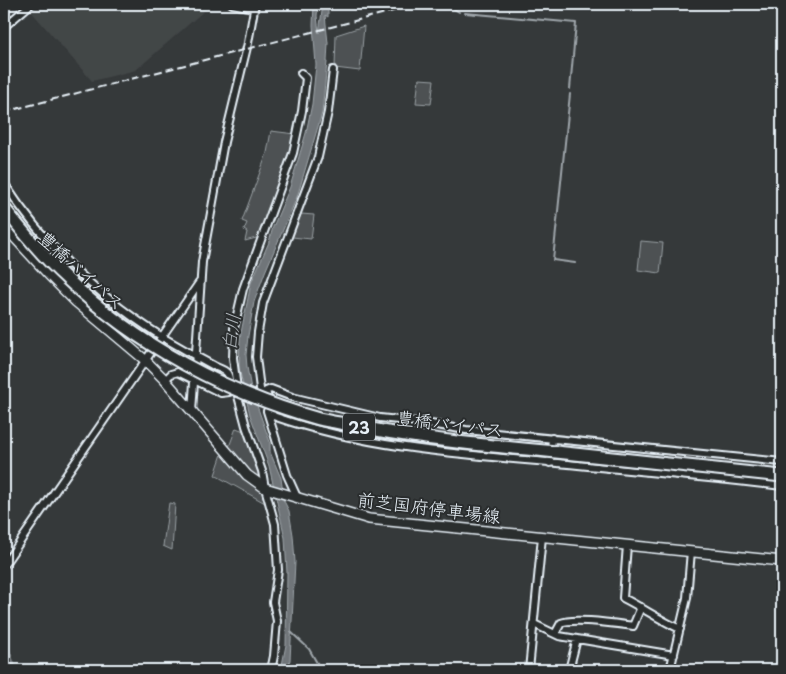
<svg xmlns="http://www.w3.org/2000/svg" width="786" height="674" font-family="'Playpen Sans','Klee One',sans-serif">
  <rect width="100%" height="100%" fill="#35393a"/>
  <filter id="ink" filterUnits="userSpaceOnUse"><feTurbulence type="fractalNoise" baseFrequency=".02" numOctaves="2"/><feDisplacementMap in="SourceGraphic" scale="10" xChannelSelector="R" yChannelSelector="G"/><feConvolveMatrix kernelMatrix="1 2 1 2 8 2 1 2 1" color-interpolation-filters="sRGB"/></filter>
  <g filter="url(#ink)">
    <!-- built -->
    <path fill="#424647" d="M35 4H212L136 70 92 81 29 9Z"/>
    <!-- green -->
    <path fill="#4d5152" stroke="#9aa1a5" d="M364 26 360 71 335 68 336 35Z
      M419 79 434 80 431 104 416 103Z
      M271 131 295 134 287 164 260 237 245 241 247 232 244 230 247 223 242 221 267 153Z
      M301 214 314 215 311 239 292 237Z
      M641 241 663 243 660 273 638 270Z
      M236 428 244 431 261 472 262 481 250 472 229 447Z
      M222 454 250 484 264 491 265 503 215 475Z
      M169 503 175 504 172 550 163 546Z"/>
    <!-- water -->
    <path fill="#707579" stroke="#a0a7ac" d="M314 4H318L317 16 319 33 323 4H328V17L325 15 328 43 327 62 322 113 297 197 265 272 254 302 248 336 246 355 247 367 251 389 270 442V452L281 478 284 501 289 511 293 535 295 562 290 660 287 670H281L286 645 287 573 285 538 269 466 250 415 239 368 240 338 251 283 269 242 273 227 290 187 306 133 312 104 316 65 313 25Z"/>
    <g fill="none" stroke-linecap="round" stroke-linejoin="round">
      <!-- stream -->
      <path stroke="#a0a7ac" stroke-width="2" d="M446 4 459 12
        M465 13 576 23 570 89
        M570 94 553 260 575 263
        M291 632 309 649 321 670"/>
      <!-- river -->
      <path stroke="#707579" stroke-width="10" d="M4 648 12 670"/>
      <!-- minor casing -->
      <g stroke="#e8f1f8" stroke-width="10">
        <path id="minor" d="M232 4 254 8
          M4 27 31 4
          M4 183C45 247 100 298 164 338 181 348 197 357 214 366 218 368 225 370 227 373 231 378 229 387 229 392L221 393 178 372 171 374 165 380
          M264 401 260 389 256 357 258 332 263 303 318 157 328 112 333 70
          M267 411 287 475 297 497
          M192 412 202 262 224 142 248 43 255 4
          M782 462 466 430 425 423 380 418 292 397 271 389 266 391 273 416C362 447 455 454 548 462 626 470 704 477 782 486
          M550 463 552 438
          M627 545 623 598C643 608 660 620 680 629
          M4 565 199 283
          M534 624 559 636 674 655
          M555 634 561 623C573 617 617 624 633 626L641 607
          M271 670 274 656 277 621 273 602 278 570 275 524 265 488 262 471 246 426 238 396 233 358 234 328 243 289 293 153 302 111 306 78 301 73
          M529 670 542 537
          M569 670 577 639
          M670 670 687 598 691 551"/>
      </g>
      <!-- secondary casing -->
      <g stroke="#e8f1f8" stroke-width="12">
        <path id="secondary" d="M4 226 49 275 76 302 145 360 165 380 247 475 265 488 369 519 782 561"/>
      </g>
      <!-- minor -->
      <use href="#minor" stroke="#2a2d2e" stroke-width="6"/>
      <!-- secondary -->
      <use href="#secondary" stroke="#2a2d2e" stroke-width="9"/>
      <!-- rail -->
      <path stroke="#e8f1f8" stroke-width="2" stroke-dasharray="8 4" stroke-linecap="butt" d="M4 112 420 4"/>
      <!-- trunk-bridge casing -->
      <g stroke="#e8f1f8" stroke-width="15" stroke-linecap="butt">
        <path id="trunk-bridge" d="M4 208C23 232 43 257 66 278 136 345 226 393 319 419 332 422 347 424 361 427 425 440 491 446 556 452 632 460 707 468 782 476"/>
      </g>
      <!-- trunk-bridge -->
      <use href="#trunk-bridge" stroke="#2a2d2e" stroke-width="11"/>
    </g>
  </g>
  <g text-anchor="middle" dominant-baseline="central" stroke-width="4" stroke-linejoin="round" paint-order="stroke">
    <!-- shield labels -->
    <rect fill="#2a2d2e" stroke="#afb6bb" stroke-width="1" x="343" y="413.5" width="32" height="27" rx="4"/>
    <g font-size="16" font-weight="bold" fill="#e8f1f8">
      <text x="359" y="427">23</text>
    </g>
    <!-- street labels -->
    <g font-size="18" fill="#e8f1f8" stroke="#2a2d2e">
      <text transform="translate(82 270) rotate(42)">豊橋バイパス</text>
      <text transform="translate(450 423) rotate(7)">豊橋バイパス</text>
      <text transform="translate(429 507) rotate(7)">前芝国府停車場線</text>
    </g>
    <!-- water labels -->
    <g font-size="19" font-style="italic" fill="#acb3b8" stroke="#2a2d2e">
      <text transform="translate(230 332) rotate(-83)">白川</text>
    </g>
  </g>
  <!-- margin -->
  <rect width="786" height="674" fill="none" stroke="#2a2d2e" stroke-width="20"/>
  <rect x="10" y="10" width="766" height="654" fill="none" stroke="#e8f1f8" stroke-width="2" filter="url(#ink)"/>
</svg>
